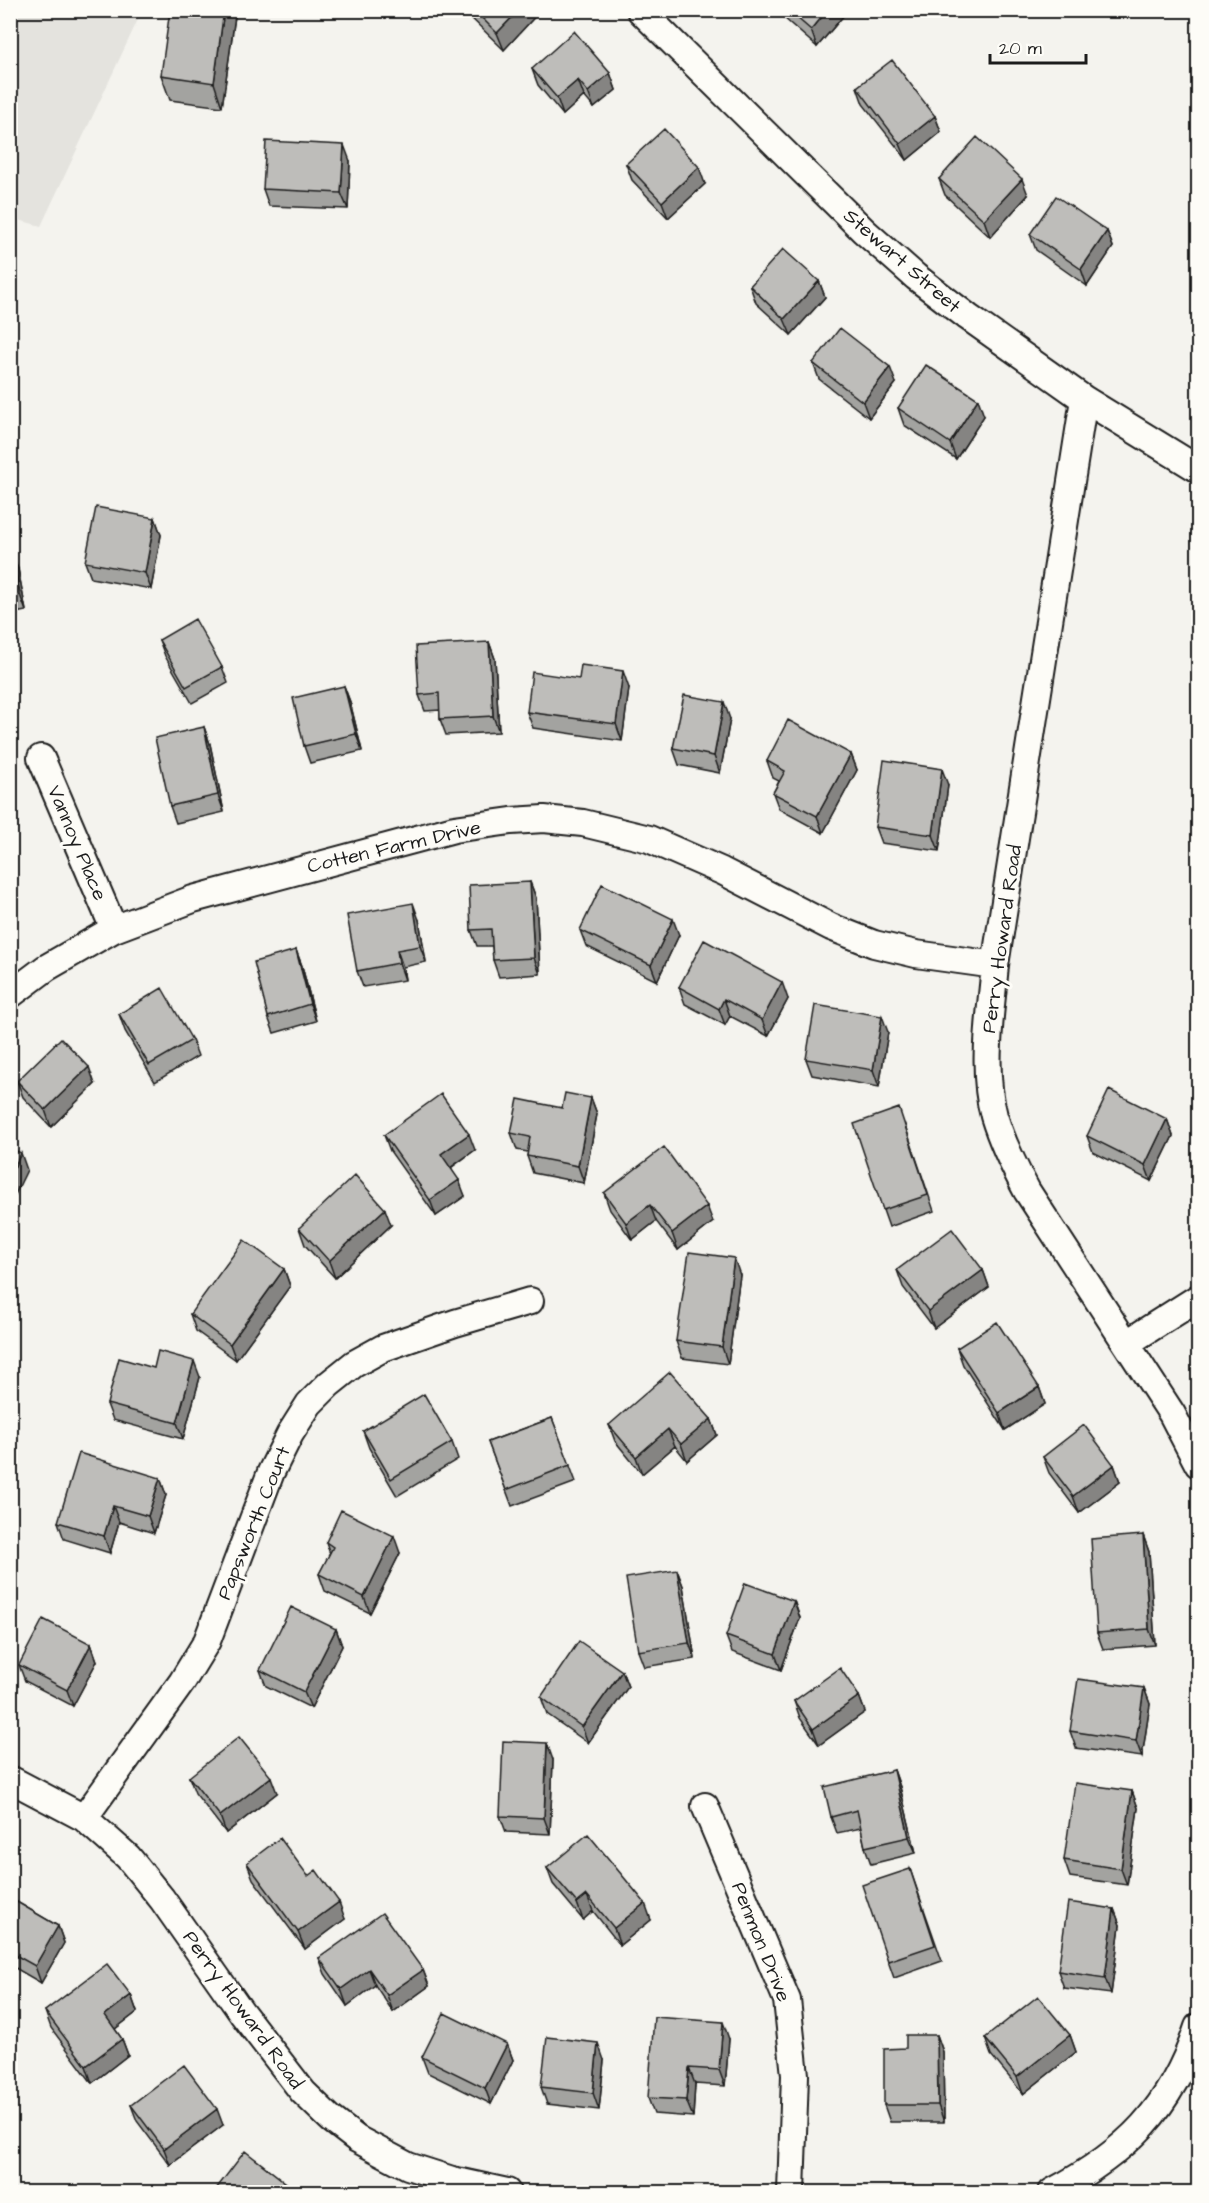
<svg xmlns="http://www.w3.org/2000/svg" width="1209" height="2203" font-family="'Architects Daughter',sans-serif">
  <rect width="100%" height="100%" fill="#f4f3ee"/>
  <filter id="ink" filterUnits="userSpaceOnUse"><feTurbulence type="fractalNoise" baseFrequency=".0167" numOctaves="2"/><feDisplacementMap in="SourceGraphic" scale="12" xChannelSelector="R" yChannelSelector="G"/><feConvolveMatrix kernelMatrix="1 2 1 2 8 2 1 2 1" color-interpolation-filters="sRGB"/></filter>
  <g filter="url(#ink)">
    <!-- built -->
    <path fill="#e4e3de" d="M10 11H142L41 226 11 218Z"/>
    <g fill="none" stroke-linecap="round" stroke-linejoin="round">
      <!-- street casing -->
      <g stroke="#1c1c1c" stroke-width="30">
        <path id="street" d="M640 10 864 231 916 277 968 317 1084 399 1198 469
          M1084 399 995 965C991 1012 981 1069 994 1116 1002 1142 1014 1167 1027 1191L1172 1414 1198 1464
          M41 758 114 929
          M10 995 46 968 114 929 193 899 454 829 511 821 544 819 583 823 649 839 722 871 831 927 874 944 916 954 995 965
          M1127 1343 1198 1298
          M10 1779 84 1818 128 1857 162 1899 242 2013 303 2092 331 2119 357 2139 408 2166 452 2180 507 2192
          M705 1806 787 2000 795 2075 791 2192
          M84 1818 182 1682 207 1641 271 1472 290 1434 309 1404 329 1384 354 1364 383 1348 455 1323 530 1301
          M1052 2192C1127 2152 1171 2109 1198 2027"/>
      </g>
      <!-- street -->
      <use href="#street" stroke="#fdfcf7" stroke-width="26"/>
    </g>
    <!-- wall -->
    <path fill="#a3a3a0" stroke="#1c1c1c" stroke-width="1.5" d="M463 10H541L504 50Z
      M775 10H842L844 15 817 47Z
      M235 16 222 107 170 100 161 75Z
      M532 69 610 73 616 90 594 108 584 96 563 115 538 85Z
      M857 87 935 116 941 132 907 160 863 104Z
      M350 161 348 209 269 206 263 189Z
      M626 164 705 184 668 218 632 180Z
      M939 179 1028 195 990 237 945 195Z
      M1107 231 1113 247 1087 286 1036 250 1030 234Z
      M819 281 825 297 791 335 756 303 750 286Z
      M813 363 896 383 869 418 819 379Z
      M898 408 984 416 956 459 904 425Z
      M155 518 161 535 151 589 91 578 85 562Z
      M10 553 18 569 26 611 10 614Z
      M159 640 222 667 228 683 192 703 165 656Z
      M489 642 495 659 499 732 446 735 440 719V710L425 711 419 695Z
      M344 686 350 702 362 751 310 763 304 746Z
      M629 688 622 741 533 728 527 712Z
      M730 719 720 773 679 765 673 748Z
      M204 727 210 744 224 812 176 823 170 806Z
      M851 754 857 770 823 833 779 809 773 793 779 781 773 778 767 761Z
      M948 785 939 851 881 843 875 827Z
      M530 882 536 898 540 974 499 977 493 960 492 946H477L471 930Z
      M419 920 426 962 403 967 405 980 363 987 357 971Z
      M580 930 679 935 657 981 586 946Z
      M296 950 302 966 316 1021 274 1033 268 1017Z
      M679 987 788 999 768 1036 730 1016 725 1025 685 1004Z
      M119 1014 192 1040 198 1056 155 1082 125 1031Z
      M888 1032 879 1087 812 1075 806 1059Z
      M17 1081 95 1084 51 1127 23 1097Z
      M591 1098 597 1114 584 1183 533 1173 527 1156 528 1152 517 1150 511 1133 562 1108Z
      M1167 1119 1173 1136 1151 1181 1093 1152 1087 1136Z
      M905 1125 934 1211 889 1227 883 1210Z
      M384 1135 475 1150 451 1168 465 1196 436 1216 390 1151Z
      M604 1193 713 1222 678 1250 656 1221 632 1240 610 1210Z
      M391 1225 335 1278 305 1245 299 1228Z
      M284 1269 290 1286 236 1360 196 1331 190 1314Z
      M897 1270H983L989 1287 934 1328 903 1287Z
      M740 1275 728 1364 682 1358 676 1341Z
      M957 1348 1039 1387 1045 1404 1005 1430 963 1365Z
      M200 1377 183 1439 113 1420 107 1404Z
      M552 1418 576 1482 512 1506 488 1442Z
      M711 1419 717 1435 687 1461 675 1446 642 1474 615 1441 609 1425Z
      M363 1431 452 1442 458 1459 397 1496 369 1448Z
      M1043 1457 1114 1465 1120 1482 1079 1513 1049 1473Z
      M160 1478 166 1495 154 1533 119 1522 110 1553 64 1539 58 1522Z
      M1143 1535 1149 1552 1155 1645 1103 1649 1097 1633Z
      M326 1542 400 1553 370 1613 325 1591 319 1574 330 1554Z
      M677 1570 683 1586 695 1659 644 1667 638 1651Z
      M794 1601 800 1618 781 1670 732 1652 726 1636Z
      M336 1629 342 1646 311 1708 266 1686 260 1670Z
      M91 1644 97 1661 73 1706 25 1681 19 1665Z
      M622 1671 628 1687 588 1743 547 1714 541 1697Z
      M1144 1688 1150 1704 1142 1757 1076 1748 1070 1731Z
      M859 1696 865 1712 819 1745 800 1718 794 1701Z
      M553 1760 550 1834 506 1832 500 1816Z
      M894 1770 900 1787 916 1853 871 1864 865 1847 861 1828 837 1833 831 1817Z
      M189 1777 277 1793 226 1833 195 1793Z
      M1132 1791 1138 1808 1127 1885 1070 1877 1064 1860Z
      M247 1863 308 1876 345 1919 305 1949 253 1879Z
      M547 1868 651 1920 620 1945 593 1911 583 1920 553 1884Z
      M910 1869 942 1961 894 1978 888 1961Z
      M10 1898 58 1926 64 1943 41 1983 10 1965Z
      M1114 1909 1120 1925 1111 1994 1064 1988 1058 1971Z
      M319 1958 423 1970 429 1986 393 2012 375 1985 347 2006 325 1974Z
      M131 1995 137 2012 115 2029 122 2039 128 2055 92 2083 51 2028 45 2011Z
      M937 2035 943 2052 944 2122H890L884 2105 906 2048Z
      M1070 2035 1076 2052 1023 2094 991 2055 985 2038Z
      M729 2039 725 2086 695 2084 693 2117 654 2114 648 2098Z
      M507 2044 513 2060 491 2104 428 2073 422 2057Z
      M604 2060 599 2110 547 2104 541 2087Z
      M131 2105 223 2125 170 2165 137 2121Z"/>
    <!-- shaded-wall -->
    <path fill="#858482" stroke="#1c1c1c" stroke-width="1.5" d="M224 10H233L235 16 222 107 214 83Z
      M519 10H541L504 50 497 33Z
      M828 10H842L844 15 817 47 811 30Z
      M610 73 616 90 594 108 588 92Z
      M578 80 584 96 563 115 557 98Z
      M935 116 941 132 907 160 900 144Z
      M344 145 350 161 348 209 341 193Z
      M699 167 705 184 668 218 662 202Z
      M1022 179 1028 195 990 237 984 220Z
      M1107 231 1113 247 1087 286 1081 269Z
      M819 281 825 297 791 335 784 319Z
      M890 367 896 383 869 418 863 402Z
      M978 399 984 416 956 459 950 443Z
      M155 518 161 535 151 589 145 573Z
      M12 553 18 569 26 611 20 595Z
      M489 642 495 659 499 732 493 716Z
      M623 671 629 688 622 741 616 724Z
      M344 686 350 702 362 751 356 734Z
      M724 702 730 719 720 773 714 756Z
      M204 727 210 744 224 812 218 795Z
      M851 754 857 770 823 833 817 816Z
      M942 769 948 785 939 851 933 835Z
      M530 882 536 898 540 974 534 958Z
      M413 903 419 920 426 962 420 946Z
      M673 919 679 935 657 981 651 965Z
      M296 950 302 966 316 1021 310 1004Z
      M397 950 403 967 405 980 399 963Z
      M782 982 788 999 768 1036 762 1020Z
      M724 999 730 1016 725 1025 719 1009Z
      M882 1016 888 1032 879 1087 873 1070Z
      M89 1067 95 1084 51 1127 45 1110Z
      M591 1098 597 1114 584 1183 578 1166Z
      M1167 1119 1173 1136 1151 1181 1145 1165Z
      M469 1134 475 1150 447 1170 441 1154Z
      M21 1153 27 1170 10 1205V1176Z
      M459 1180 465 1196 436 1216 430 1200Z
      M650 1205 656 1221 632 1240 626 1223Z
      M707 1206 713 1222 678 1250 672 1233Z
      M385 1209 391 1225 335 1278 329 1261Z
      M734 1258 740 1275 728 1364 722 1347Z
      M284 1269 290 1286 236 1360 230 1344Z
      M983 1270 989 1287 934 1328 928 1311Z
      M194 1361 200 1377 183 1439 177 1423Z
      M1039 1387 1045 1404 1005 1430 999 1413Z
      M711 1419 717 1435 687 1461 681 1444Z
      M668 1429 675 1446 642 1474 636 1457Z
      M1114 1465 1120 1482 1079 1513 1073 1496Z
      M160 1478 166 1495 154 1533 148 1516Z
      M113 1506 119 1522 110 1553 104 1536Z
      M1143 1535 1149 1552 1155 1645 1149 1629Z
      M394 1536 400 1553 370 1613 364 1597Z
      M677 1570 683 1586 695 1659 689 1643Z
      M794 1601 800 1618 781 1670 775 1654Z
      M336 1629 342 1646 311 1708 304 1692Z
      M91 1644 97 1661 73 1706 67 1690Z
      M622 1671 628 1687 588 1743 582 1727Z
      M1144 1688 1150 1704 1142 1757 1136 1741Z
      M859 1696 865 1712 819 1745 813 1729Z
      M547 1743 553 1760 550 1834 544 1818Z
      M894 1770 900 1787 916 1853 909 1837Z
      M271 1777 277 1793 226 1833 220 1816Z
      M1132 1791 1138 1808 1127 1885 1121 1869Z
      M587 1895 593 1911 583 1920 577 1903Z
      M339 1902 345 1919 305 1949 298 1932Z
      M645 1903 651 1920 620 1945 614 1928Z
      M1114 1909 1120 1925 1111 1994 1105 1978Z
      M58 1926 64 1943 41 1983 35 1966Z
      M369 1969 375 1985 347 2006 341 1989Z
      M423 1970 429 1986 393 2012 387 1995Z
      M131 1995 137 2012 111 2032 105 2015Z
      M723 2022 729 2039 725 2086 719 2070Z
      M937 2035 943 2052 944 2122 938 2105Z
      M1070 2035 1076 2052 1023 2094 1017 2077Z
      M122 2039 128 2055 92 2083 86 2066Z
      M598 2043 604 2060 599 2110 593 2093Z
      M507 2044 513 2060 491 2104 485 2088Z
      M689 2068 695 2084 693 2117 686 2100Z
      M217 2109 223 2125 170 2165 164 2149Z"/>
    <!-- building -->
    <path fill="#bebdba" stroke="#1c1c1c" stroke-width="1.5" d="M170 10H224L214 83 161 75Z
      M474 10H519L497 33Z
      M788 10H828L811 30Z
      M574 31 610 73 588 92 578 80 557 98 532 69Z
      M892 60 935 116 900 144 857 87Z
      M664 129 699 167 662 202 626 164Z
      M977 137 1022 179 984 220 939 179Z
      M266 141 344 145 341 193 263 189Z
      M1056 196 1107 231 1081 269 1030 234Z
      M783 249 819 281 784 319 750 286Z
      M840 328 890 367 863 402 813 363Z
      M926 365 978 399 950 443 898 408Z
      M96 507 155 518 145 573 85 562Z
      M10 553H12L20 595 10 597Z
      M195 619 222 667 186 687 159 640Z
      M489 642 493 716 440 719 439 693 419 695 416 646Z
      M581 665 623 671 616 724 527 712 532 672 579 679Z
      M344 686 356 734 304 746 293 698Z
      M684 695 724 702 714 756 673 748Z
      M788 720 851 754 817 816 773 793 785 771 767 761Z
      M204 727 218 795 170 806 155 738Z
      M884 760 942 769 933 835 875 827Z
      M530 882 534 958 493 960 491 929 471 930 469 885Z
      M602 884 673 919 651 965 580 930Z
      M413 903 420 946 397 950 399 963 357 971 347 915Z
      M704 940 782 982 762 1020 724 999 719 1009 679 987Z
      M296 950 310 1004 268 1017 254 962Z
      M162 988 192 1040 149 1065 119 1014Z
      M815 1005 882 1016 873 1070 806 1059Z
      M61 1038 89 1067 45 1110 17 1081Z
      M1109 1090 1167 1119 1145 1165 1087 1136Z
      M565 1093 591 1098 578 1166 527 1156 530 1137 511 1133 518 1099 562 1108Z
      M441 1094 469 1134 441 1154 459 1180 430 1200 384 1135Z
      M899 1108 928 1195 883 1210 854 1124Z
      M664 1147 707 1206 672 1233 650 1205 626 1223 604 1193Z
      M10 1148 21 1153 10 1176Z
      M355 1175 385 1209 329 1261 299 1228Z
      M952 1229 983 1270 928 1311 897 1270Z
      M244 1240 284 1269 230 1344 190 1314Z
      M689 1252 734 1258 722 1347 676 1341Z
      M997 1322 1039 1387 999 1413 957 1348Z
      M158 1351 194 1361 177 1423 107 1404 119 1358 154 1368Z
      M670 1372 711 1419 681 1444 668 1429 636 1457 609 1425Z
      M424 1394 452 1442 391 1479 363 1431Z
      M552 1418 570 1465 506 1490 488 1442Z
      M1084 1425 1114 1465 1073 1496 1043 1457Z
      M79 1453 160 1478 148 1516 113 1506 104 1536 58 1522Z
      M341 1510 394 1536 364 1597 319 1574 333 1547 326 1542Z
      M1143 1535 1149 1629 1097 1633 1091 1539Z
      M677 1570 689 1643 638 1651 626 1578Z
      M745 1583 794 1601 775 1654 726 1636Z
      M291 1607 336 1629 304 1692 260 1670Z
      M43 1619 91 1644 67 1690 19 1665Z
      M579 1641 622 1671 582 1727 541 1697Z
      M840 1668 859 1696 813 1729 794 1701Z
      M1078 1679 1144 1688 1136 1741 1070 1731Z
      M239 1737 271 1777 220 1816 189 1777Z
      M503 1741 547 1743 544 1818 500 1816Z
      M894 1770 909 1837 865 1847 857 1810 831 1817 824 1787Z
      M1075 1783 1132 1791 1121 1869 1064 1860Z
      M588 1834 645 1903 614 1928 587 1895 577 1903 547 1868Z
      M280 1838 308 1876 316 1870 339 1902 298 1932 247 1863Z
      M910 1869 935 1945 888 1961 862 1885Z
      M10 1898 58 1926 35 1966 10 1952Z
      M1068 1902 1114 1909 1105 1978 1058 1971Z
      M382 1913 423 1970 387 1995 369 1969 341 1989 319 1958Z
      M107 1964 131 1995 105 2015 122 2039 86 2066 45 2011Z
      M1038 1996 1070 2035 1017 2077 985 2038Z
      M444 2013 507 2044 485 2088 422 2057Z
      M654 2017 723 2022 719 2070 689 2068 686 2100 648 2098Z
      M906 2035H937L938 2105H884V2049L906 2048Z
      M547 2037 598 2043 593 2093 541 2087Z
      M184 2065 217 2109 164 2149 131 2105Z
      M245 2151 299 2193H221L216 2189Z"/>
  </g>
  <g text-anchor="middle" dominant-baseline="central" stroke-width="6" stroke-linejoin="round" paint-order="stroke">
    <!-- street labels -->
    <g font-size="20" fill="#1c1c1c" stroke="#fdfcf7">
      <text transform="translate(902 261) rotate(41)">Stewart Street</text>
      <text transform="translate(77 843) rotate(67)">Vannoy Place</text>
      <text transform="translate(394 847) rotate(-13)">Cotten Farm Drive</text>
      <text transform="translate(1002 939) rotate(-82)">Perry Howard Road</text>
      <text transform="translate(254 1523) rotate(-68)">Papsworth Court</text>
      <text transform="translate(761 1942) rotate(68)">Penmon Drive</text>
      <text transform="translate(243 2010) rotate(54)">Perry Howard Road</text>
    </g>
  </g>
  <!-- margin -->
  <rect width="1209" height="2203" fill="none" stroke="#fdfcf7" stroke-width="36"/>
  <rect x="18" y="18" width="1173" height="2167" fill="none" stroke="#1c1c1c" stroke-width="2" filter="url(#ink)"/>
  <!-- scale -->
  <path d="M990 54v9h96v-9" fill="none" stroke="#1c1c1c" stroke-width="3"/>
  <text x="999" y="54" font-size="18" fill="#1c1c1c" stroke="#fdfcf7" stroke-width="4.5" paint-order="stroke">20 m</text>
</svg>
